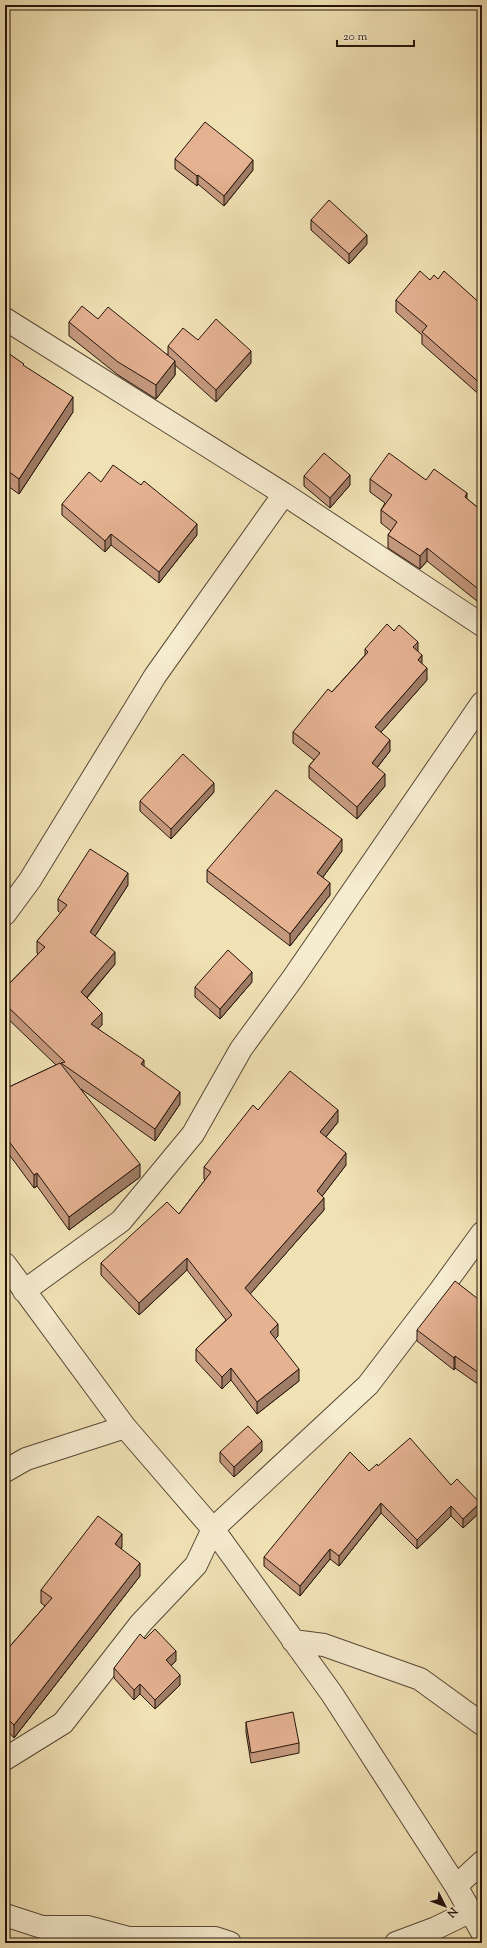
<svg xmlns="http://www.w3.org/2000/svg" width="487" height="1948" font-family="'Sorts Mill Goudy',serif">
  <rect width="100%" height="100%" fill="#f1e2b5"/>
  <filter id="stains"><feTurbulence type="fractalNoise" baseFrequency=".005" numOctaves="4"/><feColorMatrix values="0 0 0 0 .2 0 0 0 0 .09 0 0 0 0 .02 0 0 0 .5 -.17"/></filter>
  <radialGradient id="worn" r=".72"><stop offset=".6" stop-color="#630" stop-opacity="0"/><stop offset="1" stop-color="#630" stop-opacity=".3"/></radialGradient>
  <g fill="none" stroke-linecap="round" stroke-linejoin="round">
    <!-- street casing -->
    <g stroke="#574836" stroke-width="24">
      <path id="street" d="M5 319 284 494 482 625
        M5 914 30 880 155 676 284 494
        M5 1264 125 1427 213 1529 332 1694 456 1886 482 1932
        M24 1291 121 1221 193 1134 241 1049 293 978 482 703
        M5 1471 26 1459 125 1427
        M293 1641 324 1645 420 1679 482 1724
        M5 1759 63 1723 141 1623 196 1565 213 1529 368 1385 439 1292 482 1233
        M456 1886 482 1862
        M5 1915 42 1927H88L129 1938H215L230 1943
        M396 1943 436 1928 471 1911"/>
    </g>
    <!-- street -->
    <use href="#street" stroke="#f6eccf" stroke-width="22"/>
  </g>
  <!-- wall -->
  <path fill="#c5997e" stroke="#24140b" d="M175 159 253 170 224 206 198 184 197 186 175 169Z
    M311 220 367 244 349 264 311 230Z
    M438 279 482 305V397L422 344V335L396 312V300L430 280Z
    M98 319 168 355V346L198 340 251 363 216 402 175 365V375L156 399 118 375 69 336V322Z
    M5 351 24 366 73 412 19 494 5 484Z
    M304 476 350 485 330 508 304 486Z
    M370 479 426 480 467 499 482 511V605L427 561 420 569 388 548V535L391 531 381 523V510L385 503 370 492Z
    M101 482 197 535 159 583 111 545 105 552 62 515V504Z
    M365 649 418 652 427 680 381 732 390 751 377 768 385 786 357 819 309 778V766L314 760 293 743V732L332 692 365 655Z
    M214 792 171 839 140 811V801Z
    M342 851 323 877 330 895 290 946 207 882V870Z
    M128 885 95 936 115 964 87 998 102 1025 98 1029 144 1067 180 1104 155 1141 81 1089 140 1177 69 1230 37 1186 34 1188 5 1149V1077L9 1087 56 1065 5 1016V988L38 954 37 953V941L61 913 58 911V899Z
    M252 982 220 1019 195 997V987Z
    M258 1110 338 1122 326 1137 346 1165 322 1196 324 1210 250 1294 278 1336 275 1339 299 1381 257 1414 231 1380 222 1389 196 1361V1349L226 1320 187 1270 139 1315 101 1275V1263L179 1214 205 1180 204 1179V1167Z
    M482 1302V1387L455 1368 454 1370 417 1341V1330Z
    M262 1451 234 1477 220 1462V1452Z
    M378 1466 451 1485 480 1512 463 1528 451 1516 417 1549 381 1513 339 1566 330 1559 300 1596 264 1566V1557L369 1471Z
    M122 1547 121 1549 140 1576 14 1738 5 1728V1652L45 1606 41 1603V1590Z
    M145 1639 176 1661 171 1666 180 1685 155 1709 140 1694 134 1700 114 1678V1668Z
    M246 1722 299 1743V1753L251 1763 246 1732Z"/>
  <!-- shaded-wall -->
  <path fill="#a07d66" stroke="#24140b" d="M253 160V170L224 206V196Z
    M198 175V184L197 186V176Z
    M367 235V244L349 264V254Z
    M251 351V363L216 402V390Z
    M175 361V375L156 399V385Z
    M73 397V412L19 494V479Z
    M350 475V485L330 508V498Z
    M467 493V506L465 497Z
    M197 524V535L159 583V572Z
    M111 534V545L105 552V541Z
    M427 548V561L420 569V556Z
    M418 642V653L413 647Z
    M422 655V667L418 660Z
    M427 668V680L375 739V727Z
    M390 740V751L372 774V763Z
    M385 774V786L357 819V807Z
    M214 783V792L171 839V829Z
    M7 796V806L5 809V799Z
    M342 839V851L317 885V873Z
    M128 873V885L90 944V932Z
    M330 883V895L290 946V934Z
    M115 952V964L81 1004V992Z
    M252 972V982L220 1019V1009Z
    M102 1013V1025L91 1036V1024Z
    M144 1060V1072L141 1064Z
    M180 1092V1104L155 1141V1129Z
    M338 1110V1122L320 1144V1132Z
    M346 1153V1165L317 1203V1191Z
    M140 1164V1177L69 1230V1217Z
    M37 1173V1186L34 1188V1175Z
    M324 1198V1210L245 1300V1288Z
    M187 1258V1270L139 1315V1303Z
    M278 1324V1336L270 1344V1332Z
    M455 1356V1368L454 1370V1358Z
    M231 1368V1380L222 1389V1377Z
    M299 1369V1381L257 1414V1402Z
    M262 1441V1451L234 1477V1467Z
    M381 1503V1513L339 1566V1556Z
    M480 1503V1512L463 1528V1519Z
    M451 1506V1516L417 1549V1540Z
    M122 1534V1547L115 1557V1544Z
    M330 1549V1559L300 1596V1586Z
    M140 1563V1576L14 1738V1725Z
    M176 1651V1661L166 1670V1660Z
    M180 1675V1685L155 1709V1700Z
    M140 1684V1694L134 1700V1690Z"/>
  <!-- building -->
  <path fill="#e5b292" stroke="#24140b" d="M205 122 253 160 224 196 198 175 197 176 175 159Z
    M329 200 367 235 349 254 311 220Z
    M420 271 430 280 434 275 438 279 444 271 482 305V385L422 332 427 326 396 300Z
    M82 306 98 319 108 307 175 361 156 385 118 362 69 322Z
    M216 319 251 351 216 390 168 346 183 328 198 340Z
    M5 351 24 364 23 365 73 397 19 479 5 469Z
    M324 453 350 475 330 498 304 476Z
    M389 453 426 480 434 469 467 493 465 497 482 511V592L427 548 420 556 388 535 397 522 381 510 392 495 370 479Z
    M113 465 141 485 144 481 197 524 159 572 111 534 105 541 62 504 89 472 101 482Z
    M387 624 394 631 399 625 418 642 413 647 422 655 418 660 427 668 375 727 390 740 372 763 385 774 357 807 309 766 320 753 293 732 328 689 332 692 368 652 365 649Z
    M183 754 214 783 171 829 140 801Z
    M276 790 342 839 317 873 330 883 290 934 207 870Z
    M90 849 128 873 90 932 115 952 81 992 102 1013 91 1024 144 1060 141 1064 180 1092 155 1129 61 1063 65 1062 5 1004V988L45 947 37 941 67 905 58 899Z
    M228 950 252 972 220 1009 195 987Z
    M60 1063 140 1164 69 1217 37 1173 34 1175 5 1136V1077L9 1087Z
    M290 1071 338 1110 320 1132 346 1153 317 1191 324 1198 245 1288 278 1324 270 1332 299 1369 257 1402 231 1368 222 1377 196 1349 232 1315 187 1258 139 1303 101 1263 167 1202 179 1214 211 1172 204 1167 253 1105 258 1110Z
    M455 1281 482 1302V1375L455 1356 454 1358 417 1330Z
    M248 1426 262 1441 234 1467 220 1452Z
    M410 1438 451 1485 457 1479 480 1503 463 1519 451 1506 417 1540 381 1503 339 1556 330 1549 300 1586 264 1557 350 1452 369 1471 377 1464 378 1466Z
    M98 1516 122 1534 115 1544 140 1563 14 1725 5 1716V1652L52 1598 41 1590Z
    M155 1629 176 1651 166 1660 180 1675 155 1700 140 1684 134 1690 114 1668 140 1634 145 1639Z
    M293 1712 299 1743 251 1753 246 1722Z
    M5 1941H34L33 1943H5Z"/>
  <!-- margin -->
  <rect width="487" height="1948" fill="none" stroke="#f1e2b5" stroke-width="20"/>
  <rect x="6" y="6" width="475" height="1936" fill="none" stroke="#24140b" stroke-width="2"/>
  <rect x="10" y="10" width="467" height="1928" fill="none" stroke="#24140b"/>
  <!-- north arrow -->
  <g transform="translate(445 1906) rotate(132)" stroke="#f6eccf" stroke-width="3" paint-order="stroke">
  <path d="M0-3L7 15L0 10L-7 15Z" fill="#24140b"/>
  <text y="-6" font-size="11" font-weight="bold" text-anchor="middle" fill="#24140b">N</text>
  </g>
  <!-- scale -->
  <path d="M337 40v6h77v-6" fill="none" stroke="#24140b" stroke-width="2"/>
  <text x="343" y="40" font-size="12" fill="#24140b" stroke="#f6eccf" stroke-width="3" paint-order="stroke">20 m</text>
  <rect width="100%" height="100%" filter="url(#stains)"/>
  <rect width="100%" height="100%" fill="url(#worn)"/>
</svg>
